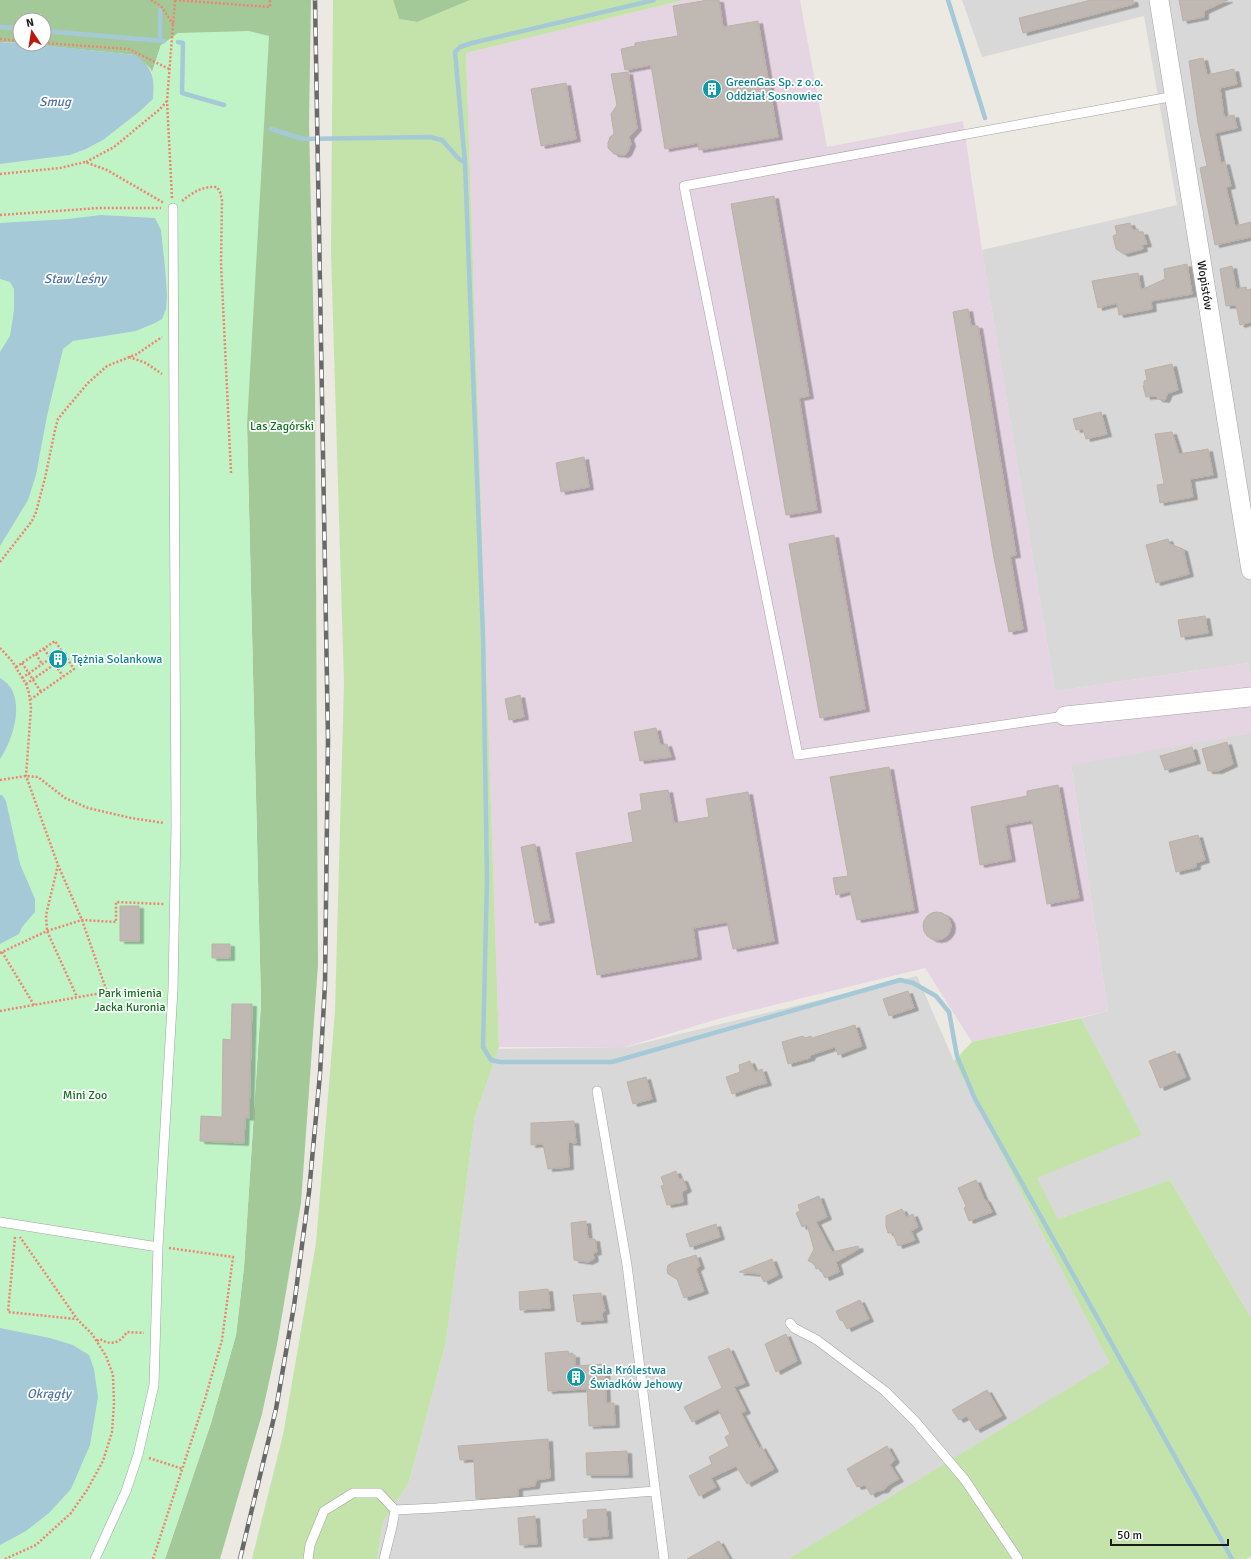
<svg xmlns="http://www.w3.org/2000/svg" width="1251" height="1559" font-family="Signika,sans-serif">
  <defs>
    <filter id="shadow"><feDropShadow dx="4.5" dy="2.5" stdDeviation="0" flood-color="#0004"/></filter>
  </defs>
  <rect width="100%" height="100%" fill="#ece9e2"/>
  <!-- residential -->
  <path fill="#d9d8d8" d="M962 0H1251V676L1248 663 1055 691 982 250 1177 205 1144 16 982 57Z
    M1251 733V1318L1170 1180 1058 1219 1036 1178 1141 1135 1081 1018 1108 1011 1071 764Z
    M917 976 954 1061 1051 1250 1111 1363 788 1559H377L383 1522 409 1482 446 1342 475 1116 498 1049 627 1047Z"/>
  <!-- industrial -->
  <path fill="#e5d4e1" d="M684 0H800L827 147 963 121 982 250 1055 691 1248 663 1251 676V733L1071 765 1108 1011 972 1042 925 968 725 1017 625 1047H499L466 53Z"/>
  <!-- grass -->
  <path fill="#c3e3aa" d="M333 0H393L399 19 416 22 470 0H684L466 53 499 1047 475 1116 446 1342 409 1482 383 1522 377 1559H252L283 1435 316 1243 335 1011 344 683 331 253Z
    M1081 1018 1142 1135 1037 1178 1058 1219 1170 1180 1251 1318V1556L1247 1559H788L1110 1363 1051 1250 954 1061 972 1042Z"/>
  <!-- forest -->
  <path fill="#a4c999" d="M0 0H311L309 123 315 385 318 965 301 1203 277 1345 262 1414 220 1559H165L211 1423 236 1335 244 1267 261 1003 247 425 161 45 152 72 150 68 135 55 29 44H44V20H20V43L0 42Z
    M393 0H470L417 22 399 19Z"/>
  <!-- park -->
  <path fill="#c0f4c7" d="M249 31 269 36 247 425 261 1003 244 1267 236 1335 211 1423 165 1559H0V164L70 155 86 149 103 140 139 112 153 99 154 90 152 73 161 45 178 33Z"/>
  <!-- water -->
  <path fill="#a5c9d7" d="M0 42 42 45 135 55C153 67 155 78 153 99L139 112 103 140 86 149 70 155 0 164Z
    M101 215 155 218 161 230 165 268 167 295 166 309 162 319 155 323 136 331 73 341 63 349 47 416 36 475 28 500 0 546V352L10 336 14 310V289L10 282 0 279V223L68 219Z
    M0 678C28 693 14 739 0 759Z
    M0 795H2L6 801 20 864 35 899V912L22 927 19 934 0 944Z
    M0 1328 50 1338 73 1345 89 1355 94 1369 98 1397 90 1445 71 1489 49 1513 26 1531 0 1545Z"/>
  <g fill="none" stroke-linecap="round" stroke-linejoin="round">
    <!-- stream -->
    <path stroke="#a5c9d7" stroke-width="4.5" d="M654 0 472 43 460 47 455 52 465 163 483 636 487 879 483 1047 491 1060 500 1062H612L900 980 913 983 936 996 949 1012 957 1056 975 1099 1232 1559
      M948 0 985 118
      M0 27 20 28
      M44 31 164 41
      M160 41V10
      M178 42 183 43 182 93 224 105
      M271 129 303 139 430 137 442 140 458 158 465 163"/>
  </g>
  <!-- building -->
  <path fill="#c0b8b2" stroke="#bdb1a5" filter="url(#shadow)" d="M708 0H719L723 27 758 21 778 137 699 150 698 143 665 149 651 65 625 70 621 49 635 46V43L678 36 673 6Z
    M1091 0H1133L1134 4 1023 33 1019 18Z
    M1179 0H1228L1204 11V17L1183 21Z
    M1203 58 1207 75 1234 69 1237 84 1220 88 1224 117 1234 115 1237 128 1215 133 1221 163 1225 162 1231 186 1226 187 1235 226 1251 222V237L1215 245 1200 168 1207 166 1198 123 1189 61Z
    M628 72 637 128 629 137 631 144 627 153 624 155 614 154 608 148V143L610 137 614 134 611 114 617 105 611 74Z
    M566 83 576 139 541 146 531 89Z
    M774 196 809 396 799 398 817 510 786 515 767 404 731 204Z
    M1130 223 1133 230 1138 229 1139 233 1143 232 1147 244 1142 245 1143 249 1124 254 1116 249 1113 236 1117 234 1115 226Z
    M1187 264 1192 294 1151 301 1152 309 1119 315 1117 303 1098 308 1092 281 1138 273 1141 290 1165 279 1164 269Z
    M1232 266 1236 289 1246 287 1247 290 1251 289V322L1240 325 1236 305 1226 306 1220 269Z
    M968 309 971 326H978L1016 555 1010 556 1023 629 1009 632 994 558 953 312Z
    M1172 364 1178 390 1168 393 1165 400 1158 399 1155 396 1146 397 1143 386 1144 385V381L1147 380 1145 370Z
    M1101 412 1107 434 1086 439 1083 429 1076 430 1073 419Z
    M1172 432 1179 454 1208 449 1213 475 1190 479 1193 497 1160 503 1157 485 1164 484 1155 434Z
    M584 457 589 487 561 492 556 463Z
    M834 535 865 709 820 718 789 544Z
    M1168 539 1170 544 1183 549 1189 574 1156 583 1146 545Z
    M1205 616 1208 633 1181 637 1178 620Z
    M520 695 524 717 509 720 505 699Z
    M656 728 660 745 667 744 671 757 640 761 634 732Z
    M1227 742 1233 764 1218 771H1208L1202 749Z
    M1192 747 1196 761 1165 770 1160 756Z
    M889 767 914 910 857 920 850 891 836 895 833 878 848 876 830 777Z
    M1058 785 1079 898 1047 904 1032 820 1005 825 1011 859 980 865 971 807 1027 796V791Z
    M668 790 674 823 709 817 706 799 748 792 774 941 733 949 727 922 693 928 697 957 597 975 576 853 633 842 628 813 642 810 640 794Z
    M1198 835 1205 860 1196 863V867L1176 872 1169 842Z
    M535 844 550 920 535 923 521 847Z
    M120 906H139V941H120Z
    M923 926a14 14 0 1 1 28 0a14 14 0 1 1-28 0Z
    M212 944H230V958H212Z
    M908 991 914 1008 889 1016 883 999Z
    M232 1004H252L249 1118 245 1117 244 1143 200 1141 201 1116 222 1117 223 1039 231 1040Z
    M855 1025 862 1046 838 1055 835 1047 811 1055 810 1058 788 1064 782 1042 803 1036 805 1038 811 1036 812 1038Z
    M1175 1051 1186 1077 1160 1088 1149 1061Z
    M750 1061 755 1072 762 1069 767 1083 755 1086 732 1094 726 1077 740 1072 739 1065Z
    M646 1077 652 1099 633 1104 627 1082Z
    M574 1121 576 1143 568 1142 569 1167 548 1169 543 1144 531 1145V1123Z
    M676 1171 679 1179H683L687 1189 682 1192 683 1202 667 1205 661 1186 664 1185 661 1177Z
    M976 1180 984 1199 986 1200 992 1212 969 1221 964 1208 966 1206 958 1188Z
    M819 1196 827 1217 816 1222 832 1252 858 1246 859 1249 836 1262 839 1272 825 1278 820 1268 816 1269 814 1263 808 1261 814 1249 807 1225 802 1227 796 1213 800 1211 798 1205Z
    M902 1209 906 1217 913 1214 918 1227 911 1231 915 1240 898 1246 893 1233H888L886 1226V1216Z
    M586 1221 588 1239H595L597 1252 593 1253 594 1259 588 1262 574 1260 571 1223Z
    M716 1224 720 1237 690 1247 686 1234Z
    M696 1255 700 1266 696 1269 704 1291 684 1298 677 1279 668 1274 667 1270 668 1265 674 1262Z
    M772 1259 778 1275 764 1282 760 1274 739 1272Z
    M548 1289 550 1308 520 1310 519 1292Z
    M601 1293 605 1311 602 1313 603 1320 577 1322 573 1295Z
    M860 1300 869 1319 847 1329 843 1321 840 1320 836 1311Z
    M786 1334 797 1361 776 1372 765 1344Z
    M729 1348 745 1383 734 1387 746 1411 741 1413 759 1448 761 1446 774 1469 747 1484 736 1466 711 1478 716 1487 699 1496 689 1476 712 1464 709 1457 729 1446 725 1437 730 1434 718 1409 692 1422 684 1407 722 1388 708 1357Z
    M568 1351 569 1355H575V1366L605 1364 606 1403H614L615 1425 589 1426 587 1389 548 1391 545 1353Z
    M987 1390 1002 1416 976 1430 967 1416 959 1420 952 1410Z
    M548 1439 550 1478 536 1480 535 1486 518 1488V1496L476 1499 474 1459 460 1460 458 1446Z
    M887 1446 895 1460 890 1465 899 1479 888 1485 884 1490 878 1491 871 1495 865 1485 857 1487 847 1469Z
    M627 1451 628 1475H587L586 1453Z
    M606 1509 608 1536 584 1538 583 1520 588 1518 587 1510Z
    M535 1516 537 1544 520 1545 518 1518Z
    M719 1541 729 1559H687Z"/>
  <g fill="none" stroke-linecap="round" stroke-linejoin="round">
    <!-- service casing -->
    <g stroke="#a2a2a2" stroke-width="10">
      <path id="service" d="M1065 716 798 755 684 186 1175 96
        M597 1091 627 1265 664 1559
        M0 1222 158 1247
        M790 1323 794 1328 817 1340 885 1391 915 1421 965 1480 1018 1559
        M395 1510 436 1508 655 1491
        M95 1559 126 1491 138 1455 154 1385 158 1247 173 989 176 825 173 208
        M308 1559 310 1545 324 1511 353 1493H379L395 1510 392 1527 384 1559"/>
    </g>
    <!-- minor casing -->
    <g stroke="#a2a2a2" stroke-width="20">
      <g id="minor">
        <path id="s1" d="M1159 0 1251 570"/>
        <path d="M1065 716 1251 697"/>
      </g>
    </g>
    <!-- path -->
    <path stroke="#ef8470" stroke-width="2.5" stroke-dasharray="2 2" stroke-linecap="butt" d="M151 0 161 6 173 24
      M175 0 270 7V0
      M0 39 20 41
      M44 43 129 49 169 69
      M86 162 114 147 160 109 167 101
      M0 174 60 168 85 162 107 170 164 203
      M172 198 167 101 175 0
      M182 201C193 192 203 186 217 187L220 192 222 200 221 263 231 473
      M0 215 99 208H161
      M129 357 146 363 162 374
      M0 562 32 521 36 512 45 478 55 430 58 419 66 409 88 383 107 366 137 354 162 337
      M0 648 12 661 26 684 29 693 31 708 26 776 58 865 82 920 107 992
      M44 649 63 676
      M36 654 42 664
      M22 663 41 692
      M16 667 55 641 74 669 31 699
      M22 678 51 658
      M26 684 55 664
      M0 780 26 776 38 777 65 798 88 808 131 818 164 823
      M58 865 46 915 47 931 77 997
      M2 952 34 1005
      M0 953 47 931 82 920 116 922V902L164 904
      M0 1011 107 992 162 990
      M15 1237 8 1312 76 1319
      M97 1341 100 1339C111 1346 120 1343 127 1332L144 1333
      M149 1458 183 1469
      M5 1559 36 1545 71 1513 87 1490 103 1461 112 1432 114 1404 113 1375 106 1356 92 1334 77 1319 20 1237
      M153 1559 205 1399 222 1340 233 1257 169 1248"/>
    <!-- service -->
    <use href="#service" stroke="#fff" stroke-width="9"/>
    <!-- minor -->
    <use href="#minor" stroke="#fff" stroke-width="19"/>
    <!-- rail casing -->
    <g stroke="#696969" stroke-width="4.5">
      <path id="rail" d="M240 1559 276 1409 294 1306 309 1192 320 1074 325 984 328 739 315 0"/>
    </g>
    <!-- rail -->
    <use href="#rail" stroke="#fff" stroke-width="3" stroke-dasharray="9" stroke-linecap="butt"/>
  </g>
  <!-- icons -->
  <defs>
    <g id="building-disc" transform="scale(1)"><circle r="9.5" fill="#0f9aa8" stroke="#fff"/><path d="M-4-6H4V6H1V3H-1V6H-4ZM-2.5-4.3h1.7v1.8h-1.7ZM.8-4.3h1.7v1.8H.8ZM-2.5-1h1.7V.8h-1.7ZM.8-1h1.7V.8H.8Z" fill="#fff"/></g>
  </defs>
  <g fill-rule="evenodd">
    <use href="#building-disc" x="712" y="89"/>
    <use href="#building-disc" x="58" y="659"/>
    <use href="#building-disc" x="576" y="1377"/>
  </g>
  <g text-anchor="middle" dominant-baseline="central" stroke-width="3.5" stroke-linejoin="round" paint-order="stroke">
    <!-- culture labels -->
    <g font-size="12" fill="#0d838f" stroke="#fff" text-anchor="start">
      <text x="726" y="82">GreenGas Sp. z o.o.<tspan x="726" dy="14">Oddział Sosnowiec</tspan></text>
      <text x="72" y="659">Tężnia Solankowa</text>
      <text x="590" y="1370">Sala Królestwa<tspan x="590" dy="14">Świadków Jehowy</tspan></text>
    </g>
    <!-- street labels -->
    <g font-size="12" fill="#1b1b1b" stroke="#fff">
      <text stroke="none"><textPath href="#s1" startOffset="289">Wopistów</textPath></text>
    </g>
    <!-- park labels -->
    <g font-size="12" fill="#137020" stroke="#fff">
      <text x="282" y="426">Las Zagórski</text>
      <text x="130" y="993">Park imienia<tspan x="130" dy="14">Jacka Kuronia</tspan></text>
      <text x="85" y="1095">Mini Zoo</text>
    </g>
    <!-- water labels -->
    <g font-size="13" font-style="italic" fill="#5075a3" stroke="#fff">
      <text x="55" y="102">Smug</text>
      <text x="75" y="279">Staw Leśny</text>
      <text x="49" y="1394">Okrągły</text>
    </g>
  </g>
  <!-- north arrow -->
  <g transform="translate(32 32) rotate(348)"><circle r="19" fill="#ffffff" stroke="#a4a4a4"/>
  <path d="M0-3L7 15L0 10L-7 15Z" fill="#b8180e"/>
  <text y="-6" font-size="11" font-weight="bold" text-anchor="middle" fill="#1b1b1b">N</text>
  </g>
  <!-- scale -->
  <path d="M1111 1539v6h117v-6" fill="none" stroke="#1b1b1b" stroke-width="2"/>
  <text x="1117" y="1539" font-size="12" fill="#1b1b1b" stroke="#ffffff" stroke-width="3" paint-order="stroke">50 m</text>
</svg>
